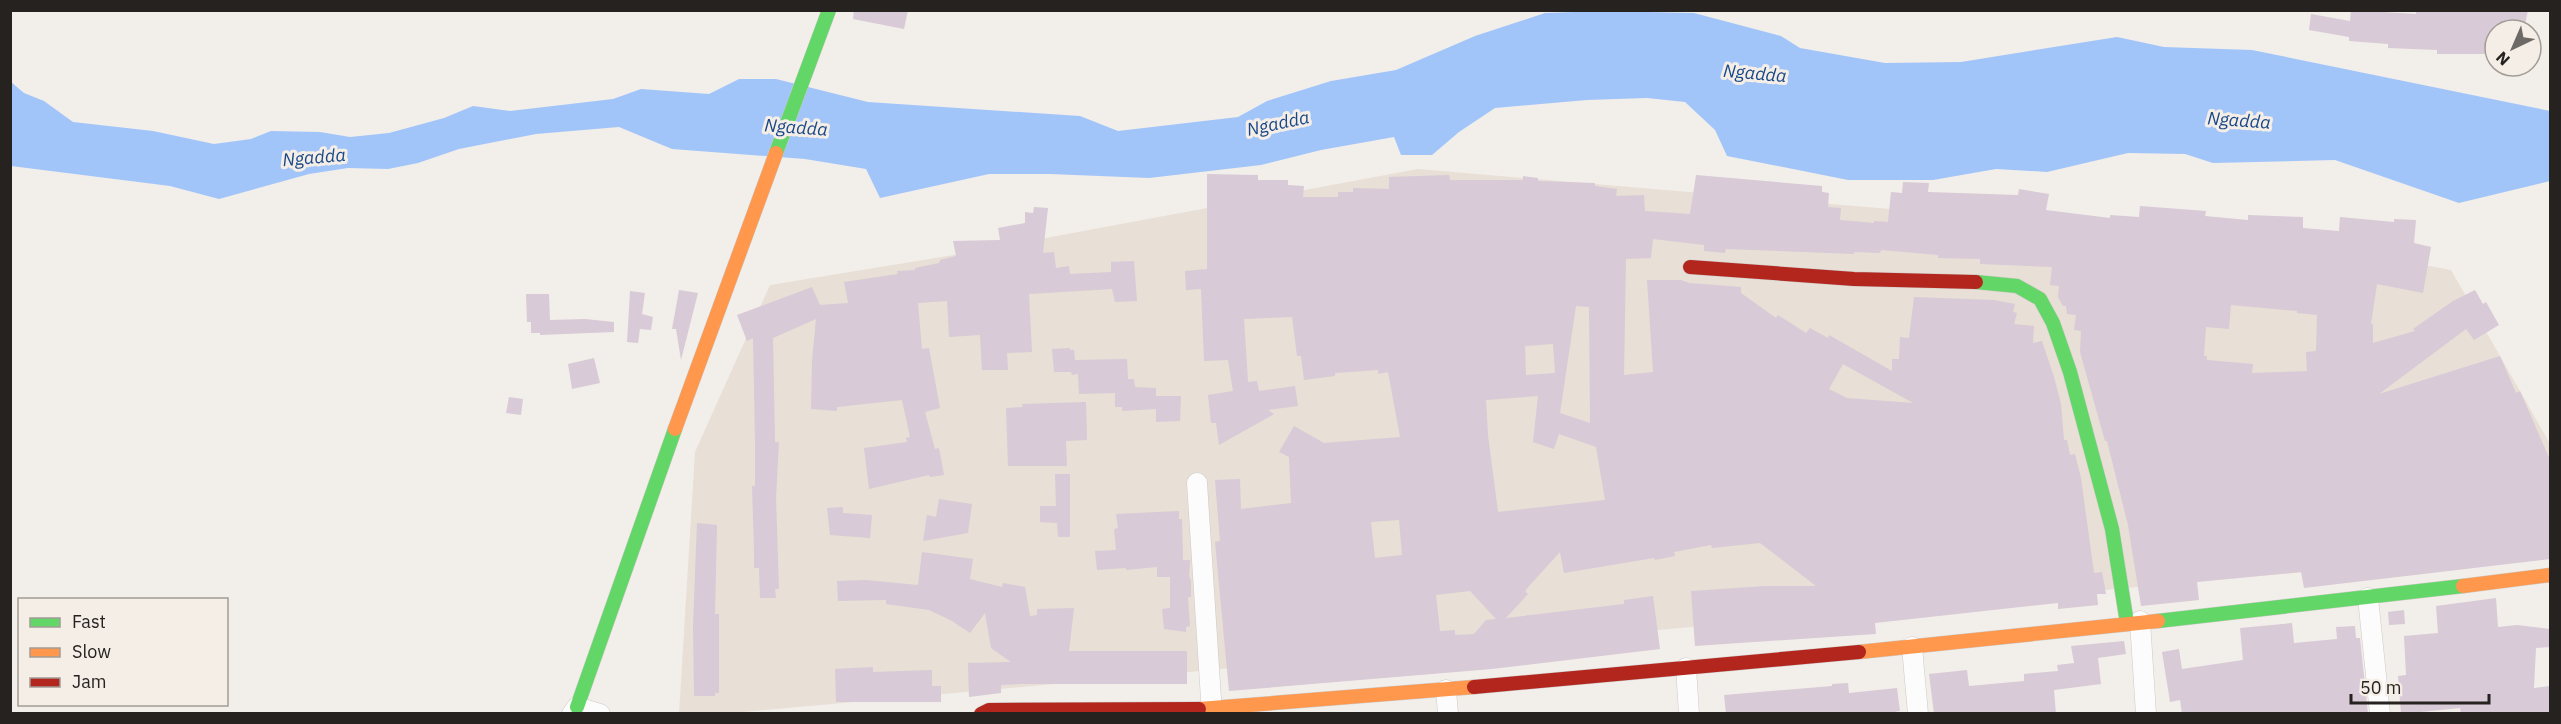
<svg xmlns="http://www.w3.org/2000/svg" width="2561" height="724" font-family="'IBM Plex Sans',sans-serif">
  <rect width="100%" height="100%" fill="#f2eeea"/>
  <!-- built -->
  <path fill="#e8dfd6" d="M1418 169 2313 245 2451 270 2549 442 2550 451V550L731 713 679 714 695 452 770 285 954 255Z"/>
  <!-- water -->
  <path fill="#a2c5f9" d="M1603 11 1694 13 1781 36 1800 48 1885 63 1961 62 2117 37 2164 47 2252 50 2550 111V181L2459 203 2335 160 2213 163 2185 154 2128 153 2047 172 1996 169 1933 180H1848L1727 156 1715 130 1685 102 1647 98 1587 100 1495 108 1459 132 1432 155H1401L1394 137 1321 150 1261 165 1149 178 1050 174H989L880 198 866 169 805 159 672 149 619 127 536 134 459 149 418 163 388 169 348 168 309 174 219 199 170 186 11 166V82L24 93 44 101 73 122 153 131 214 144 251 139 271 131 320 132 350 137 389 133 444 118 473 106 510 111 613 99 641 89 709 94 739 79H776L868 102 1080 116 1118 131 1238 117 1267 101 1331 81 1396 70 1475 36 1545 13Z"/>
  <!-- building -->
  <path fill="#d8cad6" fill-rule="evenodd" d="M854 10H908L904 29 853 19Z
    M2351 10 2416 14V10H2528L2524 30H2492V54H2437V50L2388 48V44L2349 41V37L2309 30 2311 14 2350 21Z
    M1207 174 1258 175V180H1288V185L1304 186 1303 197H1338V192H1353V188L1389 189V177L1449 175 1450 180H1523V176L1538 178V181L1595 183V186L1617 189 1616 196 1644 195 1645 211 1690 214 1696 175 1822 186V192L1829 193 1828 207 1841 208 1840 220 1874 223V221L1888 222 1891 192 1902 193 1903 182 1929 183 1928 192 2018 195 2019 189 2049 194 2046 210 2110 218V215L2139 217 2140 206 2206 211 2205 216 2248 220V215L2303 217V228L2339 231 2340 217 2394 222V219L2416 220 2414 243 2431 247 2423 293 2377 284 2371 324H2373V343L2415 331 2413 329 2453 301 2475 290 2483 304 2486 302 2499 325 2474 340 2466 329 2379 394 2500 356 2516 393 2520 391 2550 460V559L2304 588 2301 572 2197 582 2199 600 2141 606 2128 525 2107 441H2105L2080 352 2081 331 2074 330 2076 315 2067 314 2066 306H2063L2058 297 2059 286 2050 285 2052 267 1980 264V259L1938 258V255L1881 250 1880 253 1854 252V254L1726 249 1725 253 1704 251V245L1653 239 1651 258 1626 259 1624 375 1653 372 1647 280H1681L1689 283 1741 287V293L1776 318 1778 315 1806 333 1810 328 1828 338 1829 335 1892 371V359H1899L1900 337 1909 338 1914 297 1994 300 2015 304 2013 312 2017 313 2014 324 2034 326 2033 343 2042 341 2054 377 2061 404 2064 440H2067L2070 455 2075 454 2081 478 2094 573 2102 572 2106 594H2097L2098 605 2058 609V603L1875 623 1876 634 1695 646 1691 591 1765 586H1816L1760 543 1712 548 1711 545 1674 552 1675 556 1655 560 1654 558 1564 573 1560 552 1530 585 1525 591 1528 594 1506 618 1624 604V600L1653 596 1660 649 1492 669 1229 691 1215 542 1220 541 1215 480 1240 479 1241 509 1291 503 1289 457 1279 452 1294 426 1324 443 1400 437 1388 372 1378 374V370L1335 373V376L1304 380 1301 356H1297L1292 317 1244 319 1248 382 1257 381 1259 391 1295 386 1298 406 1268 410 1274 414 1219 445 1216 423H1211L1208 395 1233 391 1228 360 1204 361 1201 289 1186 290 1185 271 1207 269ZM2231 305 2297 311V313L2317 315 2316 351 2306 352 2307 371 2252 373 2253 364 2207 360V356H2204L2206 327 2229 329ZM1576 306 1589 307 1590 423 1560 413ZM1553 344 1555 373 1526 375 1525 346ZM1843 364 1913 403 1847 398 1829 389ZM1538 396 1533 442 1554 449 1559 434 1596 447 1605 500 1498 512 1488 435 1486 400ZM1399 520 1402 555 1375 558 1371 522ZM1470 591 1496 619 1486 620 1474 634 1455 635V630L1440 631 1436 595Z
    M1034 207 1048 208 1043 253 1054 252 1056 268 1069 266 1070 274 1111 272V262L1134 261 1137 301 1115 302 1112 289 1029 294 1032 352 1007 353 1008 370H982L980 335 949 337 947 301 918 303 922 349 929 348 940 408 925 412 935 449 939 448 944 475 930 477 929 475 869 489 864 448 907 442 906 438 910 437 902 400 837 407V411L811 409 812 361 816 319 773 338 775 442H779L776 498 779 589H775L776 598H760L759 568H754V549L752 486H755V442L753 338 747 341 737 315 812 287 820 305 848 303 844 282 898 274 897 271 915 270V268L939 263 940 260 956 256 953 241 1000 240 998 228 1025 223V212L1033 213Z
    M679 290 698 293 681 360 676 329H672Z
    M630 291 645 293 642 314 653 317 651 330 640 329 638 343 627 342Z
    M526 294H549L550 320 585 319 614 322V332L540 335V333H531V322H527Z
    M1070 348V350H1074L1075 360 1127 359 1128 379H1134L1135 387 1156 388V396H1181L1180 421 1156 422V409L1122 411V407H1115V393L1079 394 1078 374 1072 375 1071 372H1054L1052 349Z
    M594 358 600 383 572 389 568 364Z
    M509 397 523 399 521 415 506 413Z
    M1086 402 1087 440 1066 441 1067 466H1008L1006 408 1023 407 1022 404Z
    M1055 474H1070V537H1058L1057 523 1040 522V506H1056Z
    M939 499 972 504 968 533 923 541 927 515 936 517Z
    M843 507V513L872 515 870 538 830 535 827 508Z
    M1179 511V519H1182L1183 560H1190L1189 576 1191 581V597H1188L1190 626 1186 627V632L1164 629 1162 609 1170 608V577H1157V567L1126 570V568L1097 570 1095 551 1116 550 1114 529 1118 528 1116 514Z
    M697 523 717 525 715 614H719V693H715V696H694L693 625Z
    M922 552 973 559 970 579 1002 587 1003 583 1025 587 1030 616 1037 615V609L1074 608 1069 651H1187V684H1021L1001 685V693L969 697 968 663 1011 662 991 648 985 613 970 633 952 621 929 610 886 604V600L838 601 837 581 865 580 918 585Z
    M2496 598 2498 627 2517 625 2550 629V647L2536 648 2534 688 2550 686V714H2461L2460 708 2401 714 2398 676 2406 675 2404 636 2438 633 2436 606Z
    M2404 610 2405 624 2389 625 2388 612Z
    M2292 623 2294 643 2337 639 2336 627 2355 626 2356 638H2360L2368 714H2182L2180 700 2170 702 2162 652 2179 649 2182 669 2243 660 2240 628Z
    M2124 641 2126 654 2098 658 2101 684 2054 690 2056 714H1934L1929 674 1967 670 1969 686 2024 681V674L2058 671 2057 665 2074 663 2071 646Z
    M873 667V672L932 670V686H941V702H836L835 669Z
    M1848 683 1849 693 1897 688 1900 711 1883 714H1726L1724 695 1832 686V684Z"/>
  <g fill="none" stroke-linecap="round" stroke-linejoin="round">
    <!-- street casing -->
    <g stroke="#cdcac7" stroke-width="21">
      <path id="street" d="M1197 483 1212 714
        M2368 598 2380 714
        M2140 621 2146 714
        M1912 647 1918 714
        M1686 668 1689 714
        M1446 690 1448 714
        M572 714 577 707 600 714"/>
    </g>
    <!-- fast casing -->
    <g stroke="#cdcac7" stroke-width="15">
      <path id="fast" d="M776 153 829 10
        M1976 282 2017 286 2040 299 2053 323 2070 372 2112 529 2127 623
        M2158 621 2463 586
        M577 707 675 429"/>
    </g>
    <!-- slow casing -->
    <g stroke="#cdcac7" stroke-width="15">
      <path id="slow" d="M675 429 776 153
        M2463 586 2550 575
        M1859 652 2158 621
        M1199 709 1474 687"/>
    </g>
    <!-- jam casing -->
    <g stroke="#cdcac7" stroke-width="15">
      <path id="jam" d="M1690 267 1854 279 1976 282
        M1474 687 1859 652
        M981 714 989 710 1199 709"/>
    </g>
    <!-- street -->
    <use href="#street" stroke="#fdfcfc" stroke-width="20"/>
    <!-- fast -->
    <use href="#fast" stroke="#63d668" stroke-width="14"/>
    <!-- slow -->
    <use href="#slow" stroke="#ff974d" stroke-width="14"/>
    <!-- jam -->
    <use href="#jam" stroke="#b3261e" stroke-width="14"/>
  </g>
  <g text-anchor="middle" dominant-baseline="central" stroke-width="6" stroke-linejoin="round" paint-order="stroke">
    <!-- water labels -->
    <g font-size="18" font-style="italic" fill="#174788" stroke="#f5eee7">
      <text transform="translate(1755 73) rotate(5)">Ngadda</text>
      <text transform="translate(2239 120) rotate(4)">Ngadda</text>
      <text transform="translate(1278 123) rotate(-12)">Ngadda</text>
      <text transform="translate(796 127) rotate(4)">Ngadda</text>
      <text transform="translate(314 157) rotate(-5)">Ngadda</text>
    </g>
  </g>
  <!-- border -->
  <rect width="2561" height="724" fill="none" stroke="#252220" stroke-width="24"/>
  <!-- legend -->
  <rect x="18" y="598" width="210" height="108" fill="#f5eee7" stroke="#a29c97" stroke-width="1.5"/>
  <rect x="30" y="618" width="30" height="9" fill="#63d668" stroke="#a29c97" stroke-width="1.5"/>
  <text x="72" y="628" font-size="18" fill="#252220">Fast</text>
  <rect x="30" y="648" width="30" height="9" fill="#ff974d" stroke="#a29c97" stroke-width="1.5"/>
  <text x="72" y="658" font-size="18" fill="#252220">Slow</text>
  <rect x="30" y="678" width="30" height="9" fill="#b3261e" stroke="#a29c97" stroke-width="1.5"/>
  <text x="72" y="688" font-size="18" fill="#252220">Jam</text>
  <!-- north arrow -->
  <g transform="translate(2513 48) rotate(224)"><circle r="28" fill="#f5eee7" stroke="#a29c97" stroke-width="1.5"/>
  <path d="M0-4.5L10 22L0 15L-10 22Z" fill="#6d6967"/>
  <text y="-9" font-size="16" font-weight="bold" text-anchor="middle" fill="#252220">N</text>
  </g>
  <!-- scale -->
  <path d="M2351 694v9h138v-9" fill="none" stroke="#252220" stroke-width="3"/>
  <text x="2360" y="694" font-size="18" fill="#252220" stroke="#f5eee7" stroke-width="4.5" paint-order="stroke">50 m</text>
</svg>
